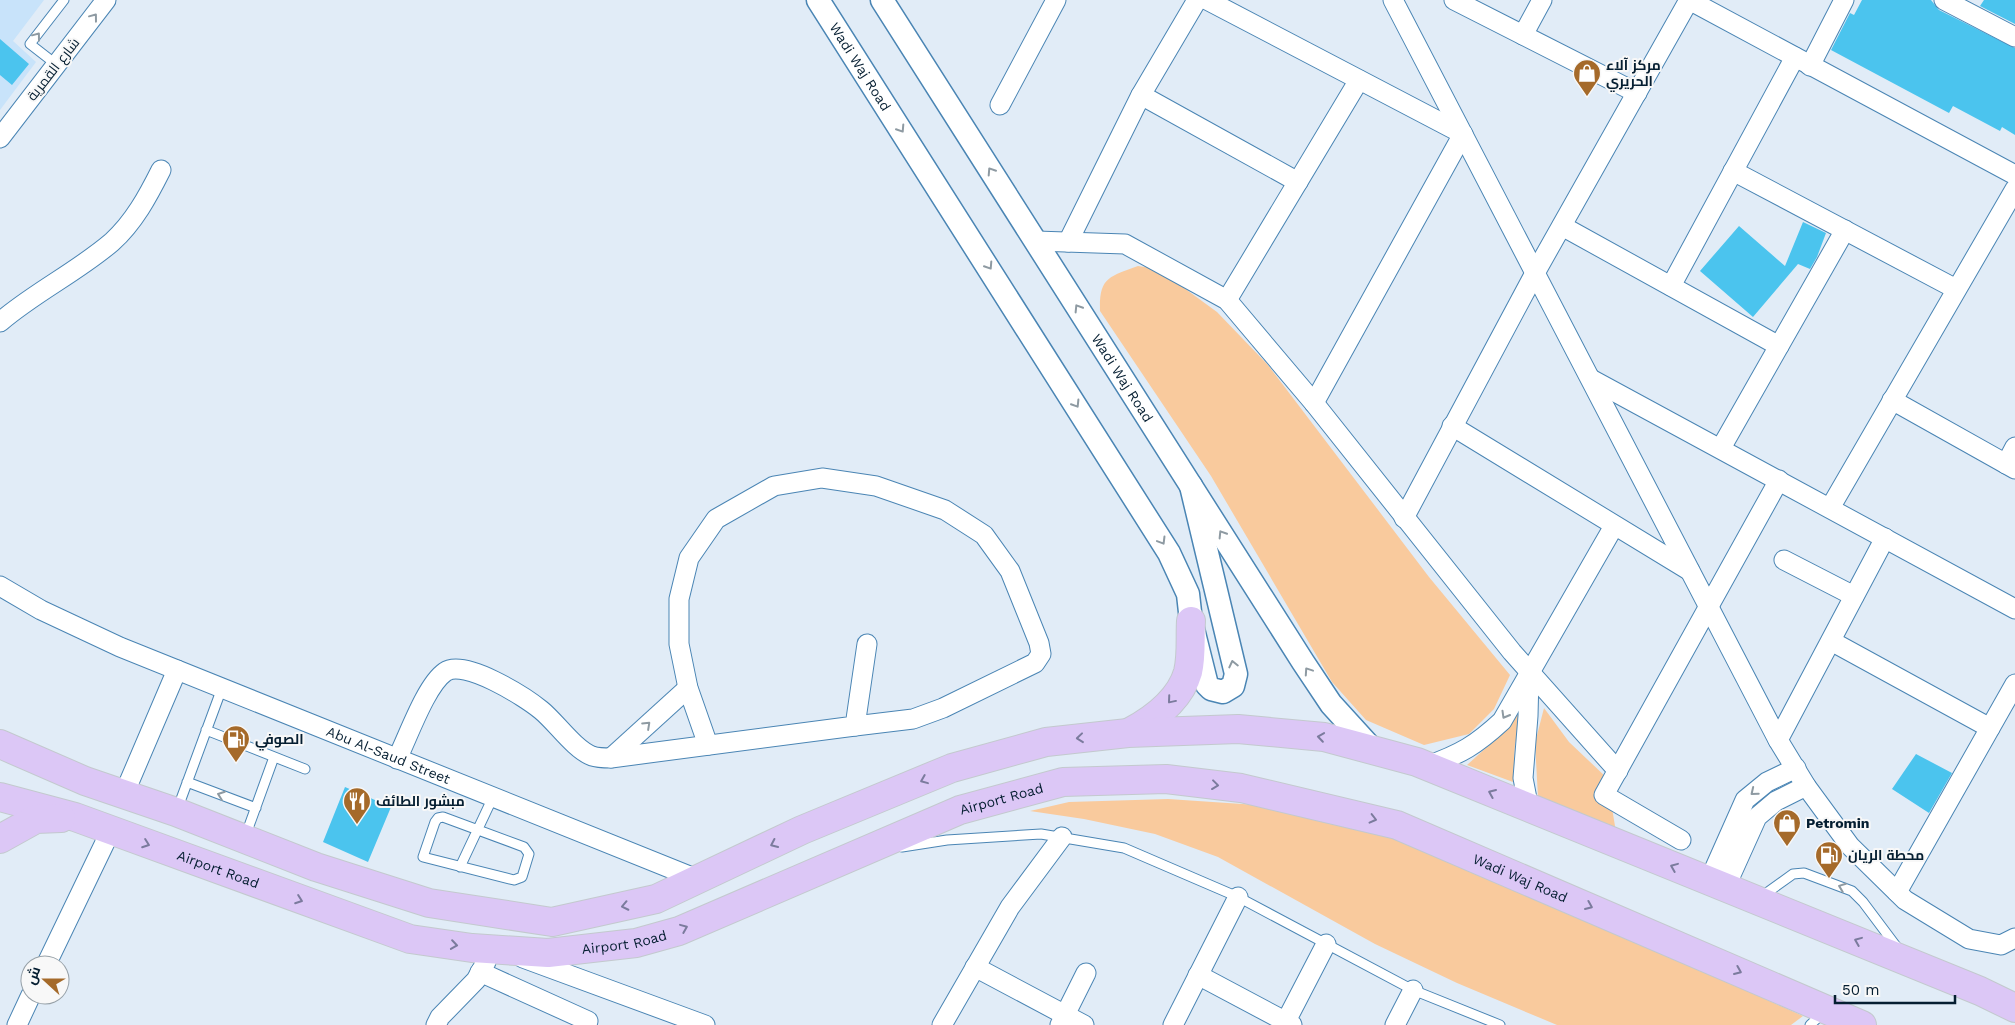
<svg xmlns="http://www.w3.org/2000/svg" width="2015" height="1025" font-family="'Work Sans',Cairo,sans-serif">
  <rect width="100%" height="100%" fill="#e1ecf7"/>
  <!-- built -->
  <path fill="#c8e3fa" d="M0 0H44L13 41 36 62 0 110Z"/>
  <!-- green -->
  <path fill="#f9ca9d" d="M1138 266 1158 269 1217 312 1268 365 1429 577 1510 675 1494 709 1469 734 1424 745 1366 720 1332 682 1211 476 1100 311C1099 277 1109 277 1138 266Z
    M1525 706 1515 744 1513 782 1467 765 1497 738Z
    M1544 708 1569 742 1607 778 1616 832 1538 797 1535 743Z
    M1168 799 1272 806 1377 829 1543 899 1803 1016 1791 1025H1557L1457 983 1375 944 1218 857 1155 834 1084 819 1030 811 1069 802Z"/>
  <!-- building -->
  <path fill="#4bc4ee" d="M1862 0H1931L1939 10 2015 48V135L2002 127 2000 131 1953 106 1949 113 1831 50 1850 13 1854 15Z
    M1984 0H2015V24L1980 6Z
    M0 39 29 64 12 85 0 75Z
    M1803 222 1826 233 1817 257 1810 269 1798 264 1753 317 1700 271 1739 226 1785 266Z
    M1916 754 1952 773 1929 813 1892 789Z
    M345 787 391 807 368 862 323 842Z"/>
  <g fill="none" stroke-linecap="round" stroke-linejoin="round">
    <!-- service casing -->
    <g stroke="#4a85b4" stroke-width="11">
      <path id="service" d="M57 65 30 44 64 0
        M206 730 305 769
        M187 782 256 808
        M177 810 222 688
        M443 817 524 847 529 854 522 877 514 880 423 857 435 822 438 818Z
        M245 837 274 757
        M902 847 947 840 1041 834 1124 848 1238 897 1413 990 1500 1025
        M460 867 493 797
        M1761 897 1793 874 1804 873 1852 891 1863 902 1899 950
        M1810 1025 1823 1013"/>
    </g>
    <!-- minor casing -->
    <g stroke="#4a85b4" stroke-width="21">
      <g id="minor">
        <path d="M1207 0 1463 134 1314 403"/>
        <path d="M1393 0 1778 740 1806 786 1850 846 1905 900 1969 939 2001 945 2015 938"/>
        <path d="M1454 0 1637 93"/>
        <path d="M1689 0 2015 175"/>
        <path d="M1944 0 2015 37"/>
        <path d="M1523 35 1542 0"/>
        <path d="M1810 66 1844 0"/>
        <path d="M1141 95 1298 182"/>
        <path d="M1000 105 1056 0"/>
        <path d="M0 138 106 0"/>
        <path d="M1733 171 1956 289"/>
        <path d="M1562 226 1779 346"/>
        <path d="M1036 241 1125 244 1227 300 1314 403 1512 652 1618 771"/>
        <path d="M1068 242 1141 95 1197 0"/>
        <path d="M1671 286 1795 57"/>
        <path d="M1227 300 1359 80"/>
        <path d="M0 322C35 292 77 272 112 242 134 222 148 196 161 170"/>
        <path d="M1591 379 2015 609"/>
        <path d="M1892 400 2015 469"/>
        <path d="M1452 426 1690 571"/>
        <path d="M1721 448 1845 230"/>
        <path d="M2006 464 2015 447"/>
        <path d="M1830 508 2015 189"/>
        <path d="M1404 518 1535 273 1689 0"/>
        <path d="M1784 560 1854 596"/>
        <path id="s1" d="M0 586 41 610 120 647 697 879"/>
        <path d="M1831 641 1990 728"/>
        <path d="M1529 676 1528 716 1523 778 1529 809"/>
        <path d="M1778 740 1885 538"/>
        <path d="M708 745 688 688 679 644V599L689 558 716 519 774 486 822 478 876 486 945 510 984 535 1010 571 1039 643 1041 654 1035 663 943 708 913 719 855 726"/>
        <path d="M611 758 688 688"/>
        <path d="M397 759C408 737 426 685 445 672 464 658 525 697 541 710 556 722 574 749 592 756 598 758 605 758 611 758L855 726 867 644"/>
        <path d="M1427 766C1461 754 1476 745 1502 721L1614 526"/>
        <path d="M124 794 177 670"/>
        <path d="M1681 840 1604 795 1779 480"/>
        <path d="M1709 881 1745 800 1767 782 1796 768"/>
        <path d="M1725 888 1757 817 1776 801 1806 786"/>
        <path d="M1897 892 2015 684"/>
        <path d="M523 958 705 1025"/>
        <path d="M46 965 111 830"/>
        <path d="M975 967 1084 1025"/>
        <path d="M480 972 588 1021 587 1025"/>
        <path d="M1198 975 1292 1025"/>
        <path d="M17 1025 31 995"/>
        <path d="M436 1025 440 1017 476 980 486 962"/>
        <path d="M942 1025 1010 907 1062 837"/>
        <path d="M1060 1025 1086 973"/>
        <path d="M1173 1025 1238 897"/>
        <path d="M1284 1025 1326 944"/>
        <path d="M1395 1025 1413 990"/>
      </g>
    </g>
    <!-- tertiary casing -->
    <g stroke="#4a85b4" stroke-width="25">
      <g id="tertiary">
        <path id="s2" d="M818 0 1169 553 1188 594 1191 621 1207 685 1211 689 1223 692 1233 686 1236 674 1191 486"/>
        <path id="s3" d="M882 0 1303 662 1331 704 1372 749"/>
      </g>
    </g>
    <!-- primary casing -->
    <g stroke="#c3c9ce" stroke-width="30">
      <g id="primary">
        <path d="M1130 732C1154 719 1180 700 1188 672 1192 656 1190 637 1191 621"/>
        <path d="M0 744 85 781 176 812 316 867 429 903 552 922 656 899 802 830 952 768 1046 742 1128 733 1238 729 1324 737 1417 762 1980 991 2015 1008"/>
        <path id="s4" d="M0 797 75 817 410 939 472 948 548 953 636 943 679 931 960 810 1063 782 1166 779 1241 788 1397 825 1862 1025"/>
        <path d="M0 839 36 819 61 818"/>
      </g>
    </g>
    <!-- service -->
    <use href="#service" stroke="#fff" stroke-width="9"/>
    <!-- minor -->
    <use href="#minor" stroke="#fff" stroke-width="19"/>
    <!-- tertiary -->
    <use href="#tertiary" stroke="#fff" stroke-width="22"/>
    <!-- primary -->
    <use href="#primary" stroke="#dcc7f6" stroke-width="28"/>
  </g>
  <!-- one-way arrows -->
  <defs><path id="oneway-chevron" d="M-2-3.5L2.5 0L-2 3.5" fill="none" stroke-width="1.6" stroke-linecap="round" stroke-linejoin="round" transform="scale(1.25)"/></defs>
  <g stroke="#8e9aa2">
    <use href="#oneway-chevron" transform="translate(94 17) rotate(-53)"/>
    <use href="#oneway-chevron" transform="translate(37 36) rotate(-53)"/>
    <use href="#oneway-chevron" transform="translate(901 129) rotate(57)"/>
    <use href="#oneway-chevron" transform="translate(991 171) rotate(-123)"/>
    <use href="#oneway-chevron" transform="translate(989 266) rotate(57)"/>
    <use href="#oneway-chevron" transform="translate(1078 308) rotate(-122)"/>
    <use href="#oneway-chevron" transform="translate(1076 404) rotate(58)"/>
    <use href="#oneway-chevron" transform="translate(1222 534) rotate(-122)"/>
    <use href="#oneway-chevron" transform="translate(1162 541) rotate(59)"/>
    <use href="#oneway-chevron" transform="translate(1233 664) rotate(-103)"/>
    <use href="#oneway-chevron" transform="translate(1308 671) rotate(-124)"/>
    <use href="#oneway-chevron" transform="translate(1505 715) rotate(120)"/>
    <use href="#oneway-chevron" transform="translate(647 725) rotate(-43)"/>
    <use href="#oneway-chevron" transform="translate(1754 792) rotate(141)"/>
    <use href="#oneway-chevron" transform="translate(221 795) rotate(-160)"/>
    <use href="#oneway-chevron" transform="translate(1842 887) rotate(-159)"/>
  </g>
  <g stroke="#7b7b9d">
    <use href="#oneway-chevron" transform="translate(1171 700) rotate(130)"/>
    <use href="#oneway-chevron" transform="translate(1321 737) rotate(-172)"/>
    <use href="#oneway-chevron" transform="translate(1080 738) rotate(174)"/>
    <use href="#oneway-chevron" transform="translate(924 780) rotate(158)"/>
    <use href="#oneway-chevron" transform="translate(1215 785) rotate(7)"/>
    <use href="#oneway-chevron" transform="translate(1492 793) rotate(-157)"/>
    <use href="#oneway-chevron" transform="translate(1373 819) rotate(14)"/>
    <use href="#oneway-chevron" transform="translate(146 844) rotate(20)"/>
    <use href="#oneway-chevron" transform="translate(774 844) rotate(155)"/>
    <use href="#oneway-chevron" transform="translate(1674 867) rotate(-158)"/>
    <use href="#oneway-chevron" transform="translate(299 900) rotate(20)"/>
    <use href="#oneway-chevron" transform="translate(625 906) rotate(168)"/>
    <use href="#oneway-chevron" transform="translate(1589 906) rotate(23)"/>
    <use href="#oneway-chevron" transform="translate(684 928) rotate(-22)"/>
    <use href="#oneway-chevron" transform="translate(1858 941) rotate(-158)"/>
    <use href="#oneway-chevron" transform="translate(454 945) rotate(8)"/>
    <use href="#oneway-chevron" transform="translate(1738 971) rotate(23)"/>
  </g>
  <!-- icons -->
  <defs>
    <g id="shop-pin" transform="scale(1.4375)"><path d="M0 17L-7.5 6A9.5 9.5 0 1 1 7.5 6Z" fill="#a56a2a" stroke="#f8f8f8"/><path d="M-5-2.5h2.3a2.7 3.5 0 0 1 5.4 0H5L5.5 6h-11ZM-1.5-2.5h3a1.5 2.3 0 0 0-3 0Z" fill="#fff"/></g>
    <g id="fuel-pin" transform="scale(1.4375)"><path d="M0 17L-7.5 6A9.5 9.5 0 1 1 7.5 6Z" fill="#a56a2a" stroke="#f8f8f8"/><path d="M-5.5-6h7V0h2V4h1.3V-2.5L3-4.5l.8-.8L6-3V5H2.5V1h-1V6h-7ZM-4.2-4.7v3.2H.2V-4.7Z" fill="#fff"/></g>
    <g id="restaurant-pin" transform="scale(1.4375)"><path d="M0 17L-7.5 6A9.5 9.5 0 1 1 7.5 6Z" fill="#a56a2a" stroke="#f8f8f8"/><path d="M-5-6h1v4h1v-4h1v4h1v-4h1v5L-1.5 .5V6h-2V.5L-5-1ZM5-6V6H3V1.5H1.5Q1.5-4 5-6Z" fill="#fff"/></g>
  </defs>
  <g fill-rule="evenodd">
    <use href="#shop-pin" x="1587" y="73"/>
    <use href="#fuel-pin" x="236" y="739"/>
    <use href="#restaurant-pin" x="357" y="801"/>
    <use href="#shop-pin" x="1787" y="823"/>
    <use href="#fuel-pin" x="1829" y="855"/>
  </g>
  <g text-anchor="middle" dominant-baseline="central" stroke-width="4" stroke-linejoin="round" paint-order="stroke">
    <!-- poi labels -->
    <g font-size="14" font-weight="bold" fill="#051e31" stroke="#f8f8f8" text-anchor="start">
      <text x="1606" y="65">مركز آلاء<tspan x="1606" dy="16">الحريري</tspan></text>
      <text x="255" y="739">الصوفي</text>
      <text x="376" y="801">مبشور الطائف</text>
      <text x="1806" y="823">Petromin</text>
      <text x="1848" y="855">محطة الريان</text>
    </g>
    <!-- street labels -->
    <g font-size="14" fill="#051e31" stroke="#f8f8f8">
      <text stroke="none"><textPath href="#s2" startOffset="79">Wadi Waj Road</textPath></text>
      <text transform="translate(53 69) rotate(-52)">شارع القمرية</text>
      <text stroke="none"><textPath href="#s3" startOffset="448">Wadi Waj Road</textPath></text>
      <text stroke="none"><textPath href="#s1" startOffset="424">Abu Al-Saud Street</textPath></text>
      <text stroke="none"><textPath href="#s4" startOffset="1055">Airport Road</textPath></text>
      <text stroke="none"><textPath href="#s4" startOffset="230">Airport Road</textPath></text>
      <text stroke="none"><textPath href="#s4" startOffset="1592">Wadi Waj Road</textPath></text>
      <text stroke="none"><textPath href="#s4" startOffset="650">Airport Road</textPath></text>
    </g>
  </g>
  <!-- north arrow -->
  <g transform="translate(45 980) rotate(291)"><circle r="24" fill="#f8f8f8" stroke="#97a1a8"/>
  <path d="M0-4L9 19L0 12L-9 19Z" fill="#a56a2a"/>
  <text y="-8" font-size="14" font-weight="bold" text-anchor="middle" fill="#051e31">ش</text>
  </g>
  <!-- scale -->
  <path d="M1835 995v8h120v-8" fill="none" stroke="#051e31" stroke-width="2.5"/>
  <text x="1842" y="995" font-size="15" fill="#051e31" stroke="#f8f8f8" stroke-width="4" paint-order="stroke">50 m</text>
</svg>
